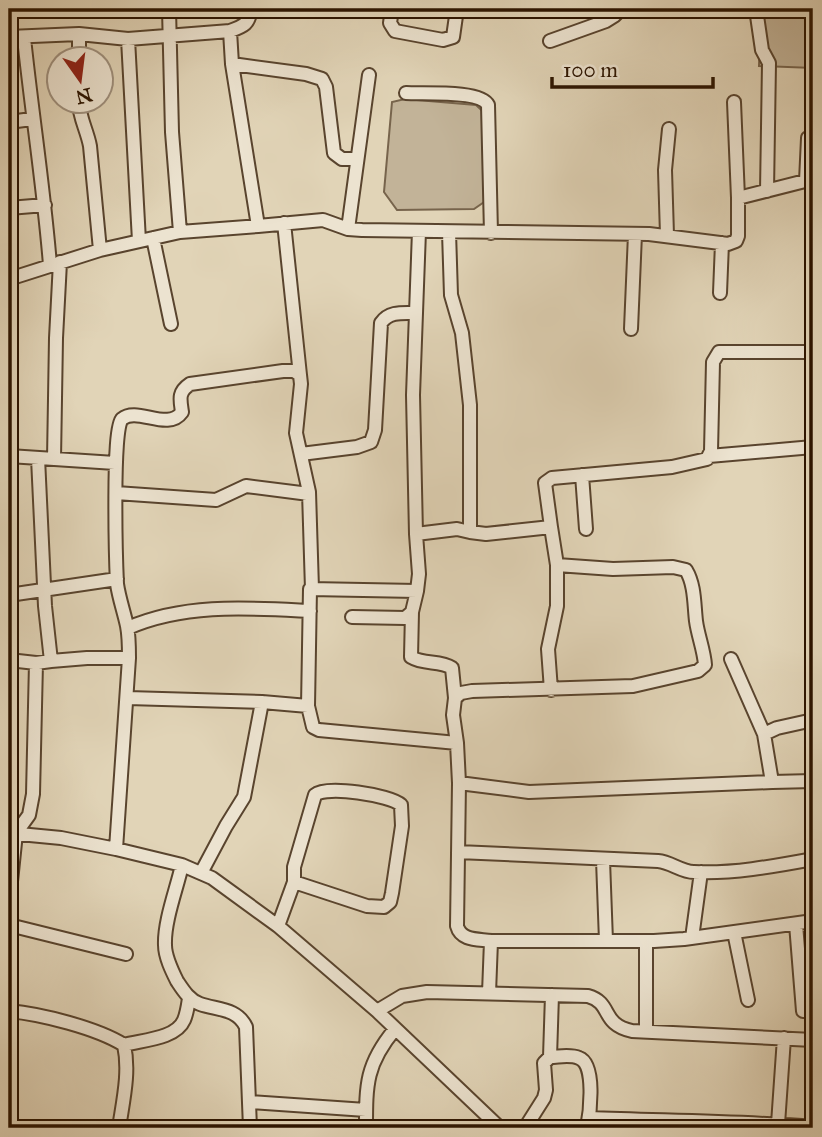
<svg xmlns="http://www.w3.org/2000/svg" width="822" height="1137" font-family="'IM FELL Great Primer',serif">
  <rect width="100%" height="100%" fill="#e1d4b7"/>
  <filter id="stains"><feTurbulence type="fractalNoise" baseFrequency=".00286" numOctaves="4"/><feColorMatrix values="0 0 0 0 .2 0 0 0 0 .09 0 0 0 0 .02 0 0 0 .5 -.17"/></filter>
  <radialGradient id="worn" r=".72"><stop offset=".6" stop-color="#630" stop-opacity="0"/><stop offset="1" stop-color="#630" stop-opacity=".3"/></radialGradient>
  <!-- green -->
  <path fill="#c2b398" stroke="#77644c" stroke-width="2" d="M761 9H813V68L759 66Z
    M405 99 476 105 490 118 487 200 474 209 397 210 384 192 392 102Z"/>
  <g fill="none" stroke-linecap="round" stroke-linejoin="round">
    <!-- street casing -->
    <g stroke="#59442e" stroke-width="16">
      <path id="street" d="M392 9 390 23 395 31 443 40 453 37 457 9
        M756 9 762 50 769 63 767 191
        M9 37 79 34 128 39 230 31C244 26 249 24 251 9
        M24 38C32 114 44 189 50 265
        M128 39 139 241
        M550 41 606 21 614 16 621 9
        M79 60V34
        M232 64 306 74 322 79 326 87 334 153 342 159H357
        M406 93C424 94 481 90 488 105L491 233
        M734 102 738 198
        M9 122 32 119
        M806 181 808 138 813 136
        M9 208 45 205
        M284 223 300 375
        M258 226 323 220 348 229 362 230 649 234 728 244 736 241 738 236V198L813 179
        M348 229 369 75
        M180 232 258 226 232 64 230 31
        M449 232 451 295 462 333 470 405V532L457 529 416 534 419 574 417 591 310 589 308 706 313 727 319 730 457 743 459 783 529 792 772 782 764 734 777 728 813 720
        M667 235 665 170 669 129
        M153 238 171 324
        M100 250 180 232 172 132 169 9
        M9 279 100 250 90 146C87 130 79 117 79 102
        M720 293 722 243
        M631 329 635 234
        M301 454 357 447 371 442 375 430 381 323C389 311 403 313 416 313
        M9 456 115 463
        M709 456 813 447
        M54 459 56 338 60 262
        M582 475 586 529
        M116 493 216 500 246 486 309 494
        M551 527 557 565
        M470 532 486 534 551 527 545 483 552 478 672 467 707 459 711 451 713 362 719 352H813
        M416 534 413 395 419 231
        M9 595 117 579
        M412 612 411 657C424 665 440 660 452 668L455 698 453 715 457 743
        M352 617 405 618 412 612 417 591
        M128 628C185 603 249 608 310 611
        M731 659 764 734
        M9 660 36 663
        M51 661 87 658H129
        M128 698 262 702 308 706
        M455 698 461 693 472 691 633 686 698 671 705 665C704 650 698 636 696 621 694 604 695 585 686 570L673 567 613 569 557 565V606L548 649 551 690
        M772 782 813 781
        M459 783 457 926C461 941 478 939 491 941L489 993
        M9 833 61 838 116 849 182 865 212 878 278 926 377 1011 500 1128
        M116 849 129 658C129 647 129 636 127 626 124 612 119 598 117 584 116 563 112 427 122 419 137 406 168 432 182 412 180 399 178 392 190 384L283 371H294L300 375 301 384 296 433 309 492 312 589
        M458 852 658 861C671 862 681 872 694 872 733 874 775 866 813 859
        M603 860 606 941
        M182 865C177 888 164 921 165 945 165 957 172 971 177 981 183 990 189 1000 200 1004 217 1010 237 1008 246 1027L250 1128
        M201 873 226 826 244 797 262 702
        M9 901 16 833 29 815 33 794 36 663 51 661 45 606 38 458
        M796 924 803 1011
        M9 925 126 954
        M278 926 294 882V867L315 795C326 785 390 795 401 805L402 826 392 893 390 902 384 907 367 906 294 882
        M734 932 748 1000
        M692 938 701 872
        M491 941H654L684 939 813 921
        M9 1011C41 1014 97 1028 124 1045 130 1072 123 1101 119 1128
        M377 1011 402 996 427 992 588 996C613 1003 600 1024 632 1031L813 1040
        M646 1031V941
        M124 1045C142 1040 176 1039 184 1020 187 1013 188 1005 189 998
        M550 1057 552 995
        M249 1102 366 1110
        M589 1118C664 1121 739 1121 813 1127
        M778 1124 784 1038
        M366 1128C366 1084 366 1064 395 1029
        M525 1128 544 1098 546 1090 544 1063 550 1057C559 1057 570 1054 579 1058 596 1064 590 1113 587 1128"/>
    </g>
    <!-- street -->
    <use href="#street" stroke="#ece3d0" stroke-width="12"/>
  </g>
  <!-- margin -->
  <rect width="822" height="1137" fill="none" stroke="#e1d4b7" stroke-width="35"/>
  <rect x="10" y="10" width="801" height="1116" fill="none" stroke="#2c1400" stroke-width="3.5"/>
  <rect x="18" y="18" width="787" height="1102" fill="none" stroke="#2c1400" stroke-width="2"/>
  <!-- north arrow -->
  <g transform="translate(80 80) rotate(166)"><circle r="33" fill="#ece3d0" stroke="#9f907d" stroke-width="2"/>
  <path d="M0-5L12 26L0 18L-12 26Z" fill="#8f2418"/>
  <text y="-10" font-size="19" font-weight="bold" text-anchor="middle" fill="#2c1400">N</text>
  </g>
  <!-- scale -->
  <path d="M552 77v10h161v-10" fill="none" stroke="#2c1400" stroke-width="3.5"/>
  <text x="563" y="77" font-size="21" fill="#2c1400" stroke="#ece3d0" stroke-width="5" paint-order="stroke">100 m</text>
  <rect width="100%" height="100%" filter="url(#stains)"/>
  <rect width="100%" height="100%" fill="url(#worn)"/>
</svg>
